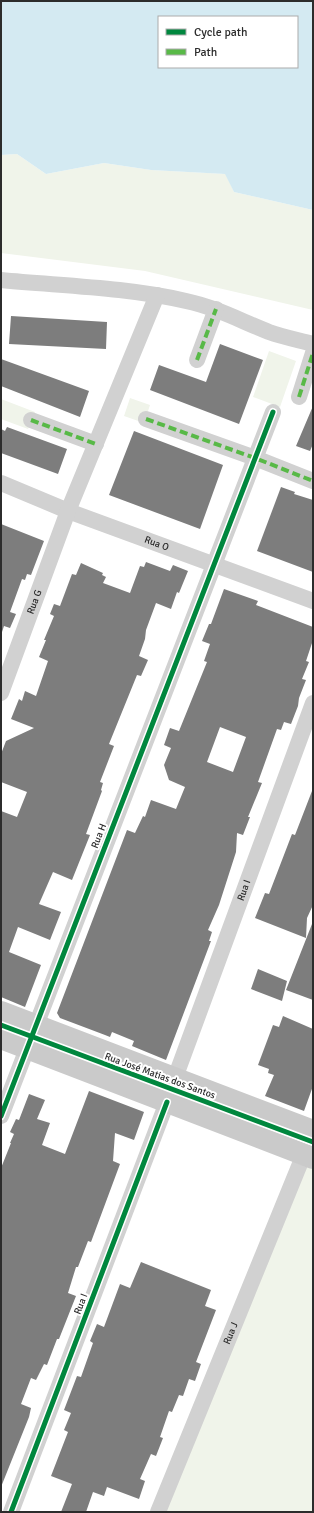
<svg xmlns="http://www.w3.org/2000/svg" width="314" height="1513" font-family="Signika,sans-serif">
  <rect width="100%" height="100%" fill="#fff"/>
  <!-- green -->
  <path fill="#f0f4ea" d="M17 154 46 174 104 163 151 170 226 174 234 192 313 210V310L145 271 1 253V155Z
    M269 351 296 361 280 407 253 397Z
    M130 398 150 405 144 423 124 416Z
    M1 399 35 412 28 429 1 419Z
    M304 1154 313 1158V1512H158Z"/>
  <!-- water -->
  <path fill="#d4eaf2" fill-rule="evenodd" d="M1 1H313V210L234 192 225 174 151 170 104 163 46 174 17 154 1 155ZM159 17H297V67H159Z"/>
  <!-- building -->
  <path fill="#7d7d7d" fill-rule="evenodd" d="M11 316 107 322 106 349 9 344Z
    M220 344 263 360 239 424 150 390 159 365 206 382Z
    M1 359 89 391 80 417 1 386Z
    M313 406V444L310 451 296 446Z
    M7 427 67 449 58 474 1 453V429L5 431Z
    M134 431 223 465 200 529 109 495Z
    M281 487 295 492 294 494 313 500V572L257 551Z
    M1 524 44 541 31 575 27 574 25 580 22 579 10 612 16 614 10 628 4 626 2 632 1 631Z
    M146 562 170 571 173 565 188 571 179 593 177 592 171 609 156 603 146 630 145 639 139 656 148 660 141 676 137 675 109 744 114 746 100 782 103 783 101 790 102 791 86 834 90 835 72 880 53 872 39 904 61 912 50 940 18 927 9 952 41 965 25 1007 1 997V811L17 817 27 792 1 782V754L6 741 34 728 11 719 19 699 22 701 25 691 36 696 48 661 39 657 46 640H44L54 616 50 614 54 604 60 606 72 574 76 575 81 563 103 573 102 575 106 577 103 583 130 593 140 566 144 567Z
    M224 589 258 601 256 605 313 627V640L306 661 309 662 302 679 306 680 299 698 298 706 291 724 284 722 281 730 277 729 258 782 262 783 248 817H250L243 835 237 833 236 852 219 905 208 930 212 932 209 941H211L166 1060 132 1046 134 1041 112 1032 110 1037 105 1035 60 1018 57 1013 127 830 135 833 143 816 145 817 151 800 176 809 185 787 169 780 164 765 171 748 164 745 170 728 179 731 207 662 204 661 210 644 202 641 209 624H211ZM220 727 246 737 233 772 207 762Z
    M312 791 313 905 307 918 306 938 255 918 265 893 269 894 292 834 295 835Z
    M312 924H313V1000L286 990Z
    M258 969 287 981 282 1001 251 989Z
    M283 1016 313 1029V1086L304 1111 265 1096 274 1075 268 1073 269 1069 258 1065 273 1025 279 1027Z
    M89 1091 144 1112 134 1140 115 1133 113 1161 120 1164 91 1242 88 1241 78 1267H76L68 1293 76 1296 59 1339H57L47 1365 44 1364 36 1380 31 1378 21 1404 31 1408 29 1417 1 1487V1168L11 1143H10L14 1134 10 1132 16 1119 19 1120 29 1094 45 1100 37 1119 50 1123 42 1145 65 1154Z
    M141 1262 211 1290 205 1306 216 1310 196 1362 201 1364 195 1381 189 1379 183 1396 179 1395 172 1412 169 1411 160 1437 163 1438 156 1456 151 1454 140 1479 145 1481 139 1499 107 1487 104 1496 93 1492 86 1512H61L72 1484 51 1476 68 1432 64 1430 71 1413 64 1410 77 1376 81 1377 93 1343 90 1341 97 1324 104 1327 120 1284 130 1288Z"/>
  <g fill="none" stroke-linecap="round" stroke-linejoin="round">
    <!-- minor -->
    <g stroke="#d1d1d1" stroke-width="16">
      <path d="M1 280C63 286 125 287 186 301 215 307 241 321 269 332 283 337 298 340 313 344"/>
      <path d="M197 360 216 309"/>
      <path d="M299 397 313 353"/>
      <path d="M146 419 255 458 313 481"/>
      <path d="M31 420 96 444"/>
      <path id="s1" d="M1 483 68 511 313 601"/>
      <path id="s2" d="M1 693 68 511 157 295"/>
      <path id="s3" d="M175 1078 313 703"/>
      <path d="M1 1116 273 412"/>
      <path d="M11 1512 167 1102"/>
      <path id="s4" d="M158 1512 304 1154"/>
    </g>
    <!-- secondary -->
    <path stroke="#cacaca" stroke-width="22" d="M1 1012 313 1131
      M1 1038 313 1158"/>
    <!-- quiet -->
    <path stroke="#58b947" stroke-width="4" stroke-dasharray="8 4" stroke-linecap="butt" d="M197 360 216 309
      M299 397 313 353
      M146 419 255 458 313 481
      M31 420 96 444"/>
    <!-- cycleway casing -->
    <g stroke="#fff" stroke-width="8">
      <path id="cycleway" d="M1 1025 313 1142
        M1 1116 273 412
        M11 1512 167 1102"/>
    </g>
    <!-- cycleway -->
    <use href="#cycleway" stroke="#00873e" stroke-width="5"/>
  </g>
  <g text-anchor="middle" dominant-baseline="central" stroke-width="4" stroke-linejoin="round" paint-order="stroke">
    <!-- street labels -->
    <g font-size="10" fill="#2c2c2c" stroke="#fff">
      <text stroke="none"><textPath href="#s1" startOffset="167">Rua O</textPath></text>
      <text stroke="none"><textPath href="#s2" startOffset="97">Rua G</textPath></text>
      <text transform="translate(99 836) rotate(-69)">Rua H</text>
      <text stroke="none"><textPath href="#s3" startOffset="200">Rua I</textPath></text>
      <text transform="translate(160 1076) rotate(20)">Rua José Matias dos Santos</text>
      <text transform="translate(81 1304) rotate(-69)">Rua I</text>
      <text stroke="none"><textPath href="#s4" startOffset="193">Rua J</textPath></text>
    </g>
  </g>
  <!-- border -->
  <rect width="314" height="1513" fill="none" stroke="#2c2c2c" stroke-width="4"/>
  <!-- legend -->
  <rect x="158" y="16" width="140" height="52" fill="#ffffff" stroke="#ababab"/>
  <rect x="166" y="29" width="20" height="6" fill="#00873e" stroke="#ababab"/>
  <text x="194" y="36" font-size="12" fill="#2c2c2c">Cycle path</text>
  <rect x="166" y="49" width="20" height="6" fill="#58b947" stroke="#ababab"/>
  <text x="194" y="56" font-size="12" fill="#2c2c2c">Path</text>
</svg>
